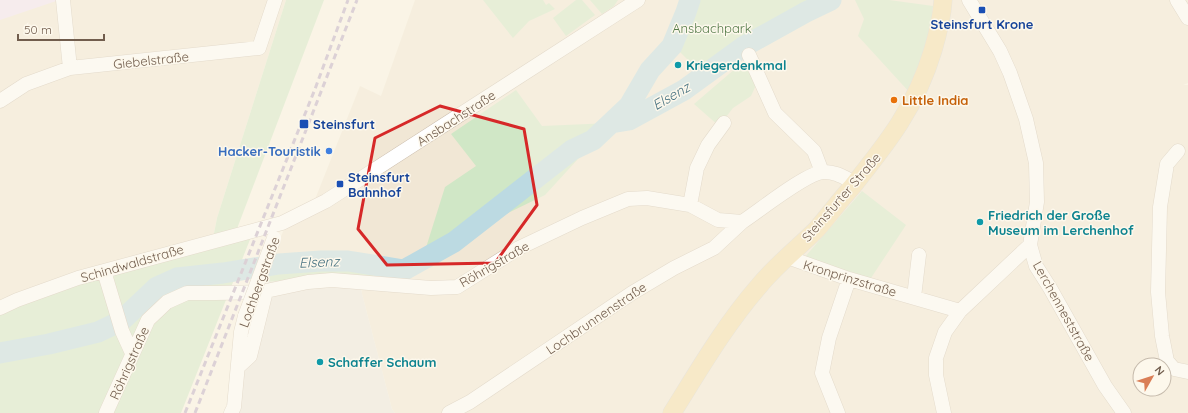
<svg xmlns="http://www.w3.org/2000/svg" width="1188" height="413" font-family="Quicksand,sans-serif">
  <rect width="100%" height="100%" fill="#faf4e6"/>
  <!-- residential -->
  <path fill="#f1e7d5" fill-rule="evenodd" d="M0 0H286L217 218 211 248 0 314Z
    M415 0H1188V83L1183 85H1188V413H395L392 409 362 294 359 277 392 274 433 267 424 254 393 270 354 260 324 257 271 259 286 225 314 202 360 86 381 96ZM1140 365H1164V389H1140Z"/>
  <!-- industrial -->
  <path fill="#ebe6e0" d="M359 277 362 294 392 409 395 413H239L249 322 263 282Z"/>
  <!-- education -->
  <path fill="#f1e3f7" d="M0 0H59L0 20Z"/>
  <!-- green -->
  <path fill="#d0e7c6" d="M286 0H324L238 226 236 241 251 237 181 413H0V314L89 280 211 248 217 218Z
    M483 0H543L546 5 549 3 555 9 529 21 513 38Z
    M576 0H582L595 15 566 36 553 18Z
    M590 0H618L614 6 602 14Z
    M692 0H823L696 68 676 48Z
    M855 0H889L933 6 932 13 935 14 911 94 858 36 864 19Z
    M743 62 756 85 751 96 733 108 719 126 694 104Z
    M516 90 542 126 611 123 545 195 424 254 433 267 392 274 359 277 263 282 271 259 324 257 354 260 393 270 424 254 445 187 476 166 451 134Z
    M862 191 906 225 871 278 804 258Z"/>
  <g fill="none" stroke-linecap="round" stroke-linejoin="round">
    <!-- river -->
    <path stroke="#bcdae2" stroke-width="21" d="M612 122 629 106 650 70 672 46 686 12 690 0
      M0 353 49 344 98 332 121 321 157 287 177 278 223 273 279 264 321 261H348L404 270 454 242 572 150 593 140 611 123 629 120 684 90 743 47 806 12 831 0"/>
    <!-- minor casing -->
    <g stroke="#cbbdad" stroke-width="15">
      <path id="minor" d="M63 0 70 68
        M969 0 1000 51 1010 73 1026 119 1036 163 1037 202 1030 245 1036 266 1050 288 1105 386 1124 413
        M1177 0 1188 18
        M749 55 775 113 814 151 822 172
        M0 101 26 84 70 68 259 48 275 0
        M1178 151 1167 164 1160 207 1158 292 1162 336 1167 361 1174 369 1188 372
        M690 205 697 168 708 145 724 123
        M787 257 849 279 960 311
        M104 271 122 331 132 353
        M914 297 919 255
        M0 308 17 300 78 278 282 223 326 201 638 0
        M238 367 250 356 266 291 308 282 332 280 431 288 457 287 519 248 582 218 628 199 647 198 690 205 718 220 742 222C759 211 806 173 823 172 835 171 845 178 855 183
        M106 413 148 320 167 302 187 293H215L264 292
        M231 413 234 407 241 332 245 316
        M449 413 470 402 632 293 674 268 714 248 742 222
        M838 413 822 373 829 338 849 279
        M944 413 936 375V358L945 332 960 311 1030 245"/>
    </g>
    <!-- major casing -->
    <g stroke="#d7d2cd" stroke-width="19">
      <path id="major" d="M672 413C699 370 725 325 759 286 776 265 798 248 817 229 829 215 840 200 852 187 888 142 916 107 933 50 938 33 942 18 943 0"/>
    </g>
    <!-- minor -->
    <use href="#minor" stroke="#fff" stroke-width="14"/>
    <!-- major -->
    <use href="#major" stroke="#f3dca4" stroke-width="18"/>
    <!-- rail -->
    <path stroke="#b8a6c3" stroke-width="3" stroke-dasharray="6 4" stroke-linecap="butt" d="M185 413 315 89 348 0
      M195 413 357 0"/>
    <!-- minor-bridge casing -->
    <g stroke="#cbbdad" stroke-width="15" stroke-linecap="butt">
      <path id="minor-bridge" d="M245 316 274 238"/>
    </g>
    <!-- minor-bridge -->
    <use href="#minor-bridge" stroke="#fff" stroke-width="14"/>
  </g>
  <!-- marked area -->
  <path d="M0 0H1188V413H0ZM440 106 524 129 537 205 495 263 387 265 358 229 375 138Z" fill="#faf4e6" fill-opacity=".55" fill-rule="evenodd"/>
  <path fill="none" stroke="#d62828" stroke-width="3" stroke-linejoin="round" d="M440 106 524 129 537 205 495 263 387 265 358 229 375 138Z"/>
  <!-- markers -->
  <g fill="#1a4fb4" stroke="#fdf8ec" stroke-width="1.5">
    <rect x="978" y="6" width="8" height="8" rx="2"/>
    <rect x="299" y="119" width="10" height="10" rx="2"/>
    <rect x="336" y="180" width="8" height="8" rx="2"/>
  </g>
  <g fill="#0f9aa8" stroke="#fdf8ec" stroke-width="1.5">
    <circle cx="678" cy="65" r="4"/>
    <circle cx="980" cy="222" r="4"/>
    <circle cx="320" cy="362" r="4"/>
  </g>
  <circle fill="#e8710a" stroke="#fdf8ec" stroke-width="1.5" cx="894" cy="100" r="4"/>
  <circle fill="#3f7fe0" stroke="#fdf8ec" stroke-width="1.5" cx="329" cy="151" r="4"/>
  <g text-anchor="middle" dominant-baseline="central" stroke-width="3" stroke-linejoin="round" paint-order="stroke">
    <!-- transit labels -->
    <g font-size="13" font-weight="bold" fill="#164399" stroke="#fdf8ec" text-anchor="start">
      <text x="982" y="24" text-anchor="middle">Steinsfurt Krone</text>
      <text x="313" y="124">Steinsfurt</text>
      <text x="348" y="177">Steinsfurt<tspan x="348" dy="15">Bahnhof</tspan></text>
    </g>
    <!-- park labels -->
    <g font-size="13" fill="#547b49" stroke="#fdf8ec">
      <text x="712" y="28">Ansbachpark</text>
    </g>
    <!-- street labels -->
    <g font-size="13" fill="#715d4d" stroke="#fdf8ec">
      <text transform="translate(151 60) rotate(-6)">Giebelstraße</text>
      <text transform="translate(456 118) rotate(-33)">Ansbachstraße</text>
      <text transform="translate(841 197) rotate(-49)">Steinsfurter Straße</text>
      <text transform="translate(132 263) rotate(-16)">Schindwaldstraße</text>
      <text transform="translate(494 264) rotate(-30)">Röhrigstraße</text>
      <text transform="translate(850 278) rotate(17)">Kronprinzstraße</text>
      <text transform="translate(259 282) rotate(-70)">Lochbergstraße</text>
      <text transform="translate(1064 311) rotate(61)">Lerchenneststraße</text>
      <text transform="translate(596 318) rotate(-34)">Lochbrunnenstraße</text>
      <text transform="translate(129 363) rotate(-66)">Röhrigstraße</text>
    </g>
    <!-- culture labels -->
    <g font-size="13" font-weight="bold" fill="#0d838f" stroke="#fdf8ec" text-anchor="start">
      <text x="686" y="65">Kriegerdenkmal</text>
      <text x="988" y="215">Friedrich der Große<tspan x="988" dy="15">Museum im Lerchenhof</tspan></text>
      <text x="328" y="362">Schaffer Schaum</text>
    </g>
    <!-- food labels -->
    <g font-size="13" font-weight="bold" fill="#c56008" stroke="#fdf8ec" text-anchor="start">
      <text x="902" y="100">Little India</text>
    </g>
    <!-- shop labels -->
    <g font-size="13" font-weight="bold" fill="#366cbe" stroke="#fdf8ec" text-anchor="end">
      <text x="321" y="151">Hacker-Touristik</text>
    </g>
    <!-- water labels -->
    <g font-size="14" font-style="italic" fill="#497483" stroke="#fdf8ec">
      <text transform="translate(671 96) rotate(-30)">Elsenz</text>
      <text transform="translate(319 262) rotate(-2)">Elsenz</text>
    </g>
  </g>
  <!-- north arrow -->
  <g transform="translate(1152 377) rotate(51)"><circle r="19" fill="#fdf8ec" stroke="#c5baac"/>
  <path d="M0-3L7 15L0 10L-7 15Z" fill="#da7e56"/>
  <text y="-6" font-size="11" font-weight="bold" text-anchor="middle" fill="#715d4d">N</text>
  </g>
  <!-- scale -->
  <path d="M18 34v6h86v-6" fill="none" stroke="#715d4d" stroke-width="2"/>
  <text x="24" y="34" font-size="12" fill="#715d4d" stroke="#fdf8ec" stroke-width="3" paint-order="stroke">50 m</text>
</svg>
